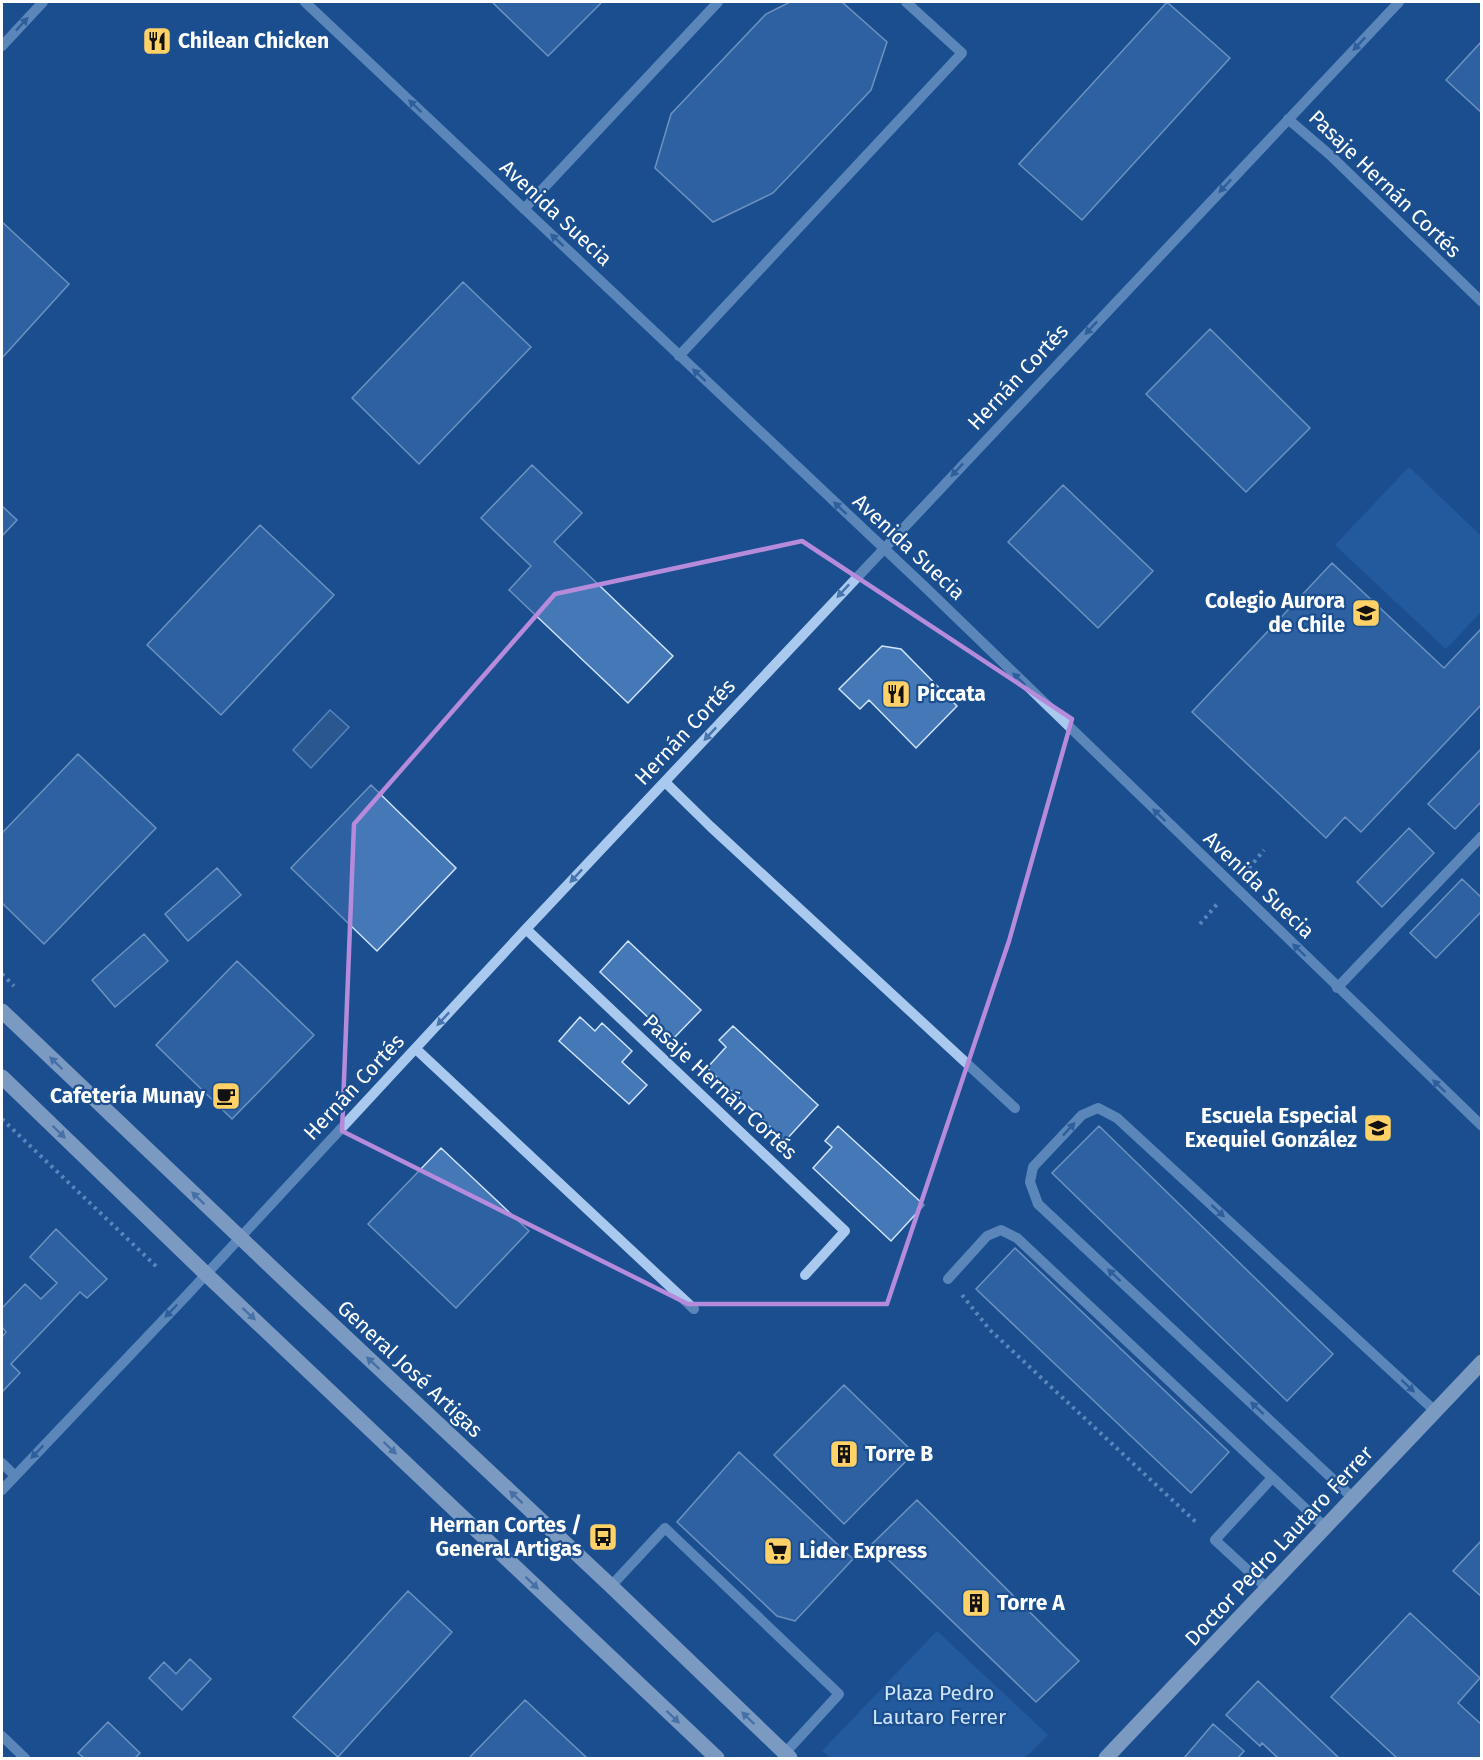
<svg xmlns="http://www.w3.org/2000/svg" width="1483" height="1760" font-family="'Fira Sans',sans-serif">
  <rect width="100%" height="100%" fill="#1b4f8f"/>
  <!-- green -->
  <path fill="#2e69ad" d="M1409 467 1481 536V612L1446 649 1335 545Z
    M937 1631 1048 1735 1025 1758H831L822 1751Z"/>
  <!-- water -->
  <path fill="#3c6290" stroke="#9cc4f0" stroke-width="1.5" d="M330 710 349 727 311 768 293 750Z"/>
  <!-- building -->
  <path fill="#4478b7" stroke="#cfe3fa" stroke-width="1.5" d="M492 2H602L548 56Z
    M790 2H842L887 42 871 90 773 193 713 222 655 168 671 114 766 14Z
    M1167 2 1230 58 1082 220 1019 164Z
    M1482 41V113L1446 80Z
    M2 222 69 284 2 358Z
    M463 282 531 347 419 464 352 398Z
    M1210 329 1310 428 1246 492 1146 394Z
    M532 465 582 513 554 542 673 656 628 703 509 590 531 566 481 518Z
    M1063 485 1153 571 1098 628 1008 542Z
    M2 506 17 520 2 536Z
    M260 525 334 595 221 715 147 645Z
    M1332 563 1444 668 1482 628V704L1361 832 1345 817 1326 838 1192 712Z
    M882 646 901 649 957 706 916 748 869 700 860 709 839 689Z
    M1481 749 1482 801 1455 829 1428 804Z
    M78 754 156 828 44 944 2 903V833Z
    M371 785 456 868 377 951 291 868Z
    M1409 828 1434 853 1382 907 1357 882Z
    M217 868 241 895 188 941 165 914Z
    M1462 879 1482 898V911L1436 958 1410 933Z
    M144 934 168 961 115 1007 92 980Z
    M628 941 701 1010 672 1040 600 972Z
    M237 961 314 1035 232 1119 156 1045Z
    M580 1017 595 1031 602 1023 632 1051 622 1062 647 1085 629 1104 559 1041Z
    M733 1026 818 1105 785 1141 707 1068 726 1047 719 1040Z
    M838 1126 924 1205 891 1241 813 1168 832 1147 825 1141Z
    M1099 1126 1333 1354 1287 1401 1052 1173Z
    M441 1148 529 1231 456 1308 368 1224Z
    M56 1229 107 1279 87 1298 80 1292 11 1364 20 1373 2 1392V1337L6 1332 2 1327V1308L25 1284 41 1299 57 1283 30 1257Z
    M1015 1248 1229 1452 1191 1493 976 1289Z
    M844 1385 914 1453 844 1524 774 1455Z
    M739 1452 853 1559 795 1621 777 1616 677 1522Z
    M917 1500 1079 1661 1036 1702 872 1544Z
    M1482 1540V1597L1453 1571Z
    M408 1591 452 1632 338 1757 293 1717Z
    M1410 1613 1480 1678 1458 1703 1482 1725V1758H1397L1331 1697Z
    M190 1659 211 1679 182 1710 149 1678 164 1662 176 1674Z
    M1258 1681 1338 1757 1336 1758H1278L1262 1743 1260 1746 1226 1715Z
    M525 1700 587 1758H469Z
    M108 1722 140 1753 135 1758H84L78 1753Z
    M1213 1724 1244 1751 1238 1758H1184Z"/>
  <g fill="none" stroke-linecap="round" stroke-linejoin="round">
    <!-- path -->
    <path stroke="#a9c9ee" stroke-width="4" stroke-dasharray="3 4.5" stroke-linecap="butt" d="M1249 868 1264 850
      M1200 924 1218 903
      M2 974 14 986
      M2 1119 159 1269
      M962 1295 990 1330 1198 1524"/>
    <!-- minor -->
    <path stroke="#a9c9ee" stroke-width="10" d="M305 2 925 587 1482 1126
      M2 46 43 2
      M1288 119 1330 155 1482 302
      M524 209 718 2
      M679 356 962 53 906 2
      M665 782 711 827 1015 1108
      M526 929 845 1231 805 1275
      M1337 988 1482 836
      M416 1049 694 1309
      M948 1279 987 1236 1001 1230 1017 1238 1325 1527
      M2 1463 15 1476
      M2 1490 187 1295 526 929 1399 2
      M1353 1498 1038 1204 1030 1182 1033 1167 1082 1115 1098 1108 1117 1118 1435 1411
      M611 1586 665 1528 839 1694 785 1753
      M1267 1588 1215 1540 1272 1478
      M2 1736 25 1758"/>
    <!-- major -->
    <path stroke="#f0f6ff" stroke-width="15" d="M2 1011 286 1281 611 1586 790 1758
      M2 1077 206 1274 717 1758
      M1106 1758 1482 1362"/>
  </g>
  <!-- one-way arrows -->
  <defs><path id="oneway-solid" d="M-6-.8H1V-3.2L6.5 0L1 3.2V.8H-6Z" transform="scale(1.5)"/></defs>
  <g fill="#4674ac">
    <use href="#oneway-solid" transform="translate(22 24) rotate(-47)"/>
    <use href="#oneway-solid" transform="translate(1359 44) rotate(133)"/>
    <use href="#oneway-solid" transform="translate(415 106) rotate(-136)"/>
    <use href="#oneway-solid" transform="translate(1225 186) rotate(133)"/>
    <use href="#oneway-solid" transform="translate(557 240) rotate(-137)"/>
    <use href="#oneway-solid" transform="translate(1091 328) rotate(133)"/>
    <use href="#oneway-solid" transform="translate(699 375) rotate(-137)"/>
    <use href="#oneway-solid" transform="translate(957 470) rotate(133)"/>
    <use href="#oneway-solid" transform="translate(840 508) rotate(-137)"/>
    <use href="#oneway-solid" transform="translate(843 591) rotate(133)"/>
    <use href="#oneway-solid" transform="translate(1019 679) rotate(-136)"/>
    <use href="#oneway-solid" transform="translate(710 734) rotate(133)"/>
    <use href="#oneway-solid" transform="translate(1159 815) rotate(-136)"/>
    <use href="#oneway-solid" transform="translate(576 876) rotate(133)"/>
    <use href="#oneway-solid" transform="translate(1299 950) rotate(-136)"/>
    <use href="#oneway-solid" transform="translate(443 1019) rotate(133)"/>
    <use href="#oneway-solid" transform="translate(1439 1086) rotate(-136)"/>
    <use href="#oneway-solid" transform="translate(1069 1129) rotate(-47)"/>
    <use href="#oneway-solid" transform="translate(1218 1211) rotate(43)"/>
    <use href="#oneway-solid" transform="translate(1114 1275) rotate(-137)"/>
    <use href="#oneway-solid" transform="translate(171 1311) rotate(134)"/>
    <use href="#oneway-solid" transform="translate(1408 1386) rotate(43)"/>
    <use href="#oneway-solid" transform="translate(1257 1408) rotate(-137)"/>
    <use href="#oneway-solid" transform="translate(37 1452) rotate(134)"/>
  </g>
  <g fill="#7b9ac1">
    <use href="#oneway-solid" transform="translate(56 1063) rotate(-136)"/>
    <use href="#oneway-solid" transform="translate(59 1132) rotate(44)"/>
    <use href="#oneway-solid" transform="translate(198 1198) rotate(-136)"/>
    <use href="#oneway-solid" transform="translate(249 1314) rotate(43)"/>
    <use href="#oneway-solid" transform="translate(373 1363) rotate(-137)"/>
    <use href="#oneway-solid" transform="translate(390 1448) rotate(44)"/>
    <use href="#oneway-solid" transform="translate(516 1497) rotate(-137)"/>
    <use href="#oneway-solid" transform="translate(532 1583) rotate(44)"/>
    <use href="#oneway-solid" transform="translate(673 1717) rotate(44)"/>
    <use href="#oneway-solid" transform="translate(748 1718) rotate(-136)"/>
  </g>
  <!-- marked area -->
  <path d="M0 0H1483V1760H0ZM802 541 1072 719 1009 941 887 1304H688L342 1131 354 824 555 594Z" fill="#1b4f8f" fill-opacity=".55" fill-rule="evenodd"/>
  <path fill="none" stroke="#b68bdc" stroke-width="4.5" stroke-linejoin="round" d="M802 541 1072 719 1009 941 887 1304H688L342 1131 354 824 555 594Z"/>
  <!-- icons -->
  <defs>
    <g id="restaurant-square" transform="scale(1.5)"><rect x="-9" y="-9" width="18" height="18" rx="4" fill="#ffd166" stroke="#1b4f8f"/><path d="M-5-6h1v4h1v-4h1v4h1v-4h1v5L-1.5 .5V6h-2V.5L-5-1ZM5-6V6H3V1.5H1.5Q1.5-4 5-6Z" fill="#111"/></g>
    <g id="school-square" transform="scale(1.5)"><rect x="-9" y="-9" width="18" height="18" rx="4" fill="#ffd166" stroke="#1b4f8f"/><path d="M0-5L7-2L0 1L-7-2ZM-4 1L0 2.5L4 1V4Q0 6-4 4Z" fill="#111"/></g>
    <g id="cafe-square" transform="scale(1.5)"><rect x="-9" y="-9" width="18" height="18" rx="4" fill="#ffd166" stroke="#1b4f8f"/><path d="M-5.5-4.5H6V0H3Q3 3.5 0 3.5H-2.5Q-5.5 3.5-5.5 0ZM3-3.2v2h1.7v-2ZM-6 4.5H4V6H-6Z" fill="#111"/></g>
    <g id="building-square" transform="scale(1.5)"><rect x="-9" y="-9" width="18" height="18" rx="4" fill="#ffd166" stroke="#1b4f8f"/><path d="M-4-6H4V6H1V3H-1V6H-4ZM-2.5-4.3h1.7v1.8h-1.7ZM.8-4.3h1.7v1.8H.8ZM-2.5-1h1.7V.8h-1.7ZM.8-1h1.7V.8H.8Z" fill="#111"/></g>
    <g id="bus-square" transform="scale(1.5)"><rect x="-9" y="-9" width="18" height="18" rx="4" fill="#ffd166" stroke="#1b4f8f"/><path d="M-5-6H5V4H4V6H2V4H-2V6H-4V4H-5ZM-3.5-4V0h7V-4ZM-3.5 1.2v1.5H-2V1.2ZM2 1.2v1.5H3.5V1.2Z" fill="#111"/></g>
    <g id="supermarket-square" transform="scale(1.5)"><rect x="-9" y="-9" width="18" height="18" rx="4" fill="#ffd166" stroke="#1b4f8f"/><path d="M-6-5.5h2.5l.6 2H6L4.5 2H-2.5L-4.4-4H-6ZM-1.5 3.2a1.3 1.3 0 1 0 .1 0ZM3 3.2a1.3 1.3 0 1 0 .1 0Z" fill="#111"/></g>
  </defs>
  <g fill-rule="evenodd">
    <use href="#restaurant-square" x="157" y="41"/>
    <use href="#school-square" x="1366" y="613"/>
    <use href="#restaurant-square" x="896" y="694"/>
    <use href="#cafe-square" x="226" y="1096"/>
    <use href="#school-square" x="1378" y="1128"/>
    <use href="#building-square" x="844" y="1454"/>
    <use href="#bus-square" x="603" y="1537"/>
    <use href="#supermarket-square" x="778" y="1551"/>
    <use href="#building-square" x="976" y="1603"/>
  </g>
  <g text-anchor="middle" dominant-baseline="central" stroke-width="4.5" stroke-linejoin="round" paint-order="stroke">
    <!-- poi labels -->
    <g font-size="21" font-weight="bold" fill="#fff" stroke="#1b4f8f" text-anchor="start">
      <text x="178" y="41">Chilean Chicken</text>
      <text x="1345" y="601" text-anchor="end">Colegio Aurora<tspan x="1345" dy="24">de Chile</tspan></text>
      <text x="917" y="694">Piccata</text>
      <text x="205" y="1096" text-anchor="end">Cafetería Munay</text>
      <text x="1357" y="1116" text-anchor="end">Escuela Especial<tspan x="1357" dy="24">Exequiel González</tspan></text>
      <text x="865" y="1454">Torre B</text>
      <text x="582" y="1525" text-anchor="end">Hernan Cortes /<tspan x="582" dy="24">General Artigas</tspan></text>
      <text x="799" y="1551">Lider Express</text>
      <text x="997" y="1603">Torre A</text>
    </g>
    <!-- street labels -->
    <g font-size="21" fill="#fff" stroke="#1b4f8f">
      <text transform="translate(1385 184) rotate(44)">Pasaje Hernán Cortés</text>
      <text transform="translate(556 213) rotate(43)">Avenida Suecia</text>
      <text transform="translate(1018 377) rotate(-47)">Hernán Cortés</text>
      <text transform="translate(909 547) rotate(43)">Avenida Suecia</text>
      <text transform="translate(685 732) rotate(-47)">Hernán Cortés</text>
      <text transform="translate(1259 885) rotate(44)">Avenida Suecia</text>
      <text transform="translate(354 1087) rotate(-47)">Hernán Cortés</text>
      <text transform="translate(720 1087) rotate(43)">Pasaje Hernán Cortés</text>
      <text transform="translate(410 1369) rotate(43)">General José Artigas</text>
      <text transform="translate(1279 1546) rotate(-47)">Doctor Pedro Lautaro Ferrer</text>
    </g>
    <!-- park labels -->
    <g font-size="21" fill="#cfe3fa" stroke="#1b4f8f">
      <text x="939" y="1693">Plaza Pedro<tspan x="939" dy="24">Lautaro Ferrer</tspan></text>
    </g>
  </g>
  <!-- border -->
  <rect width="1483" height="1760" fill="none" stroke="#ffffff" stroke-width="6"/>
</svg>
